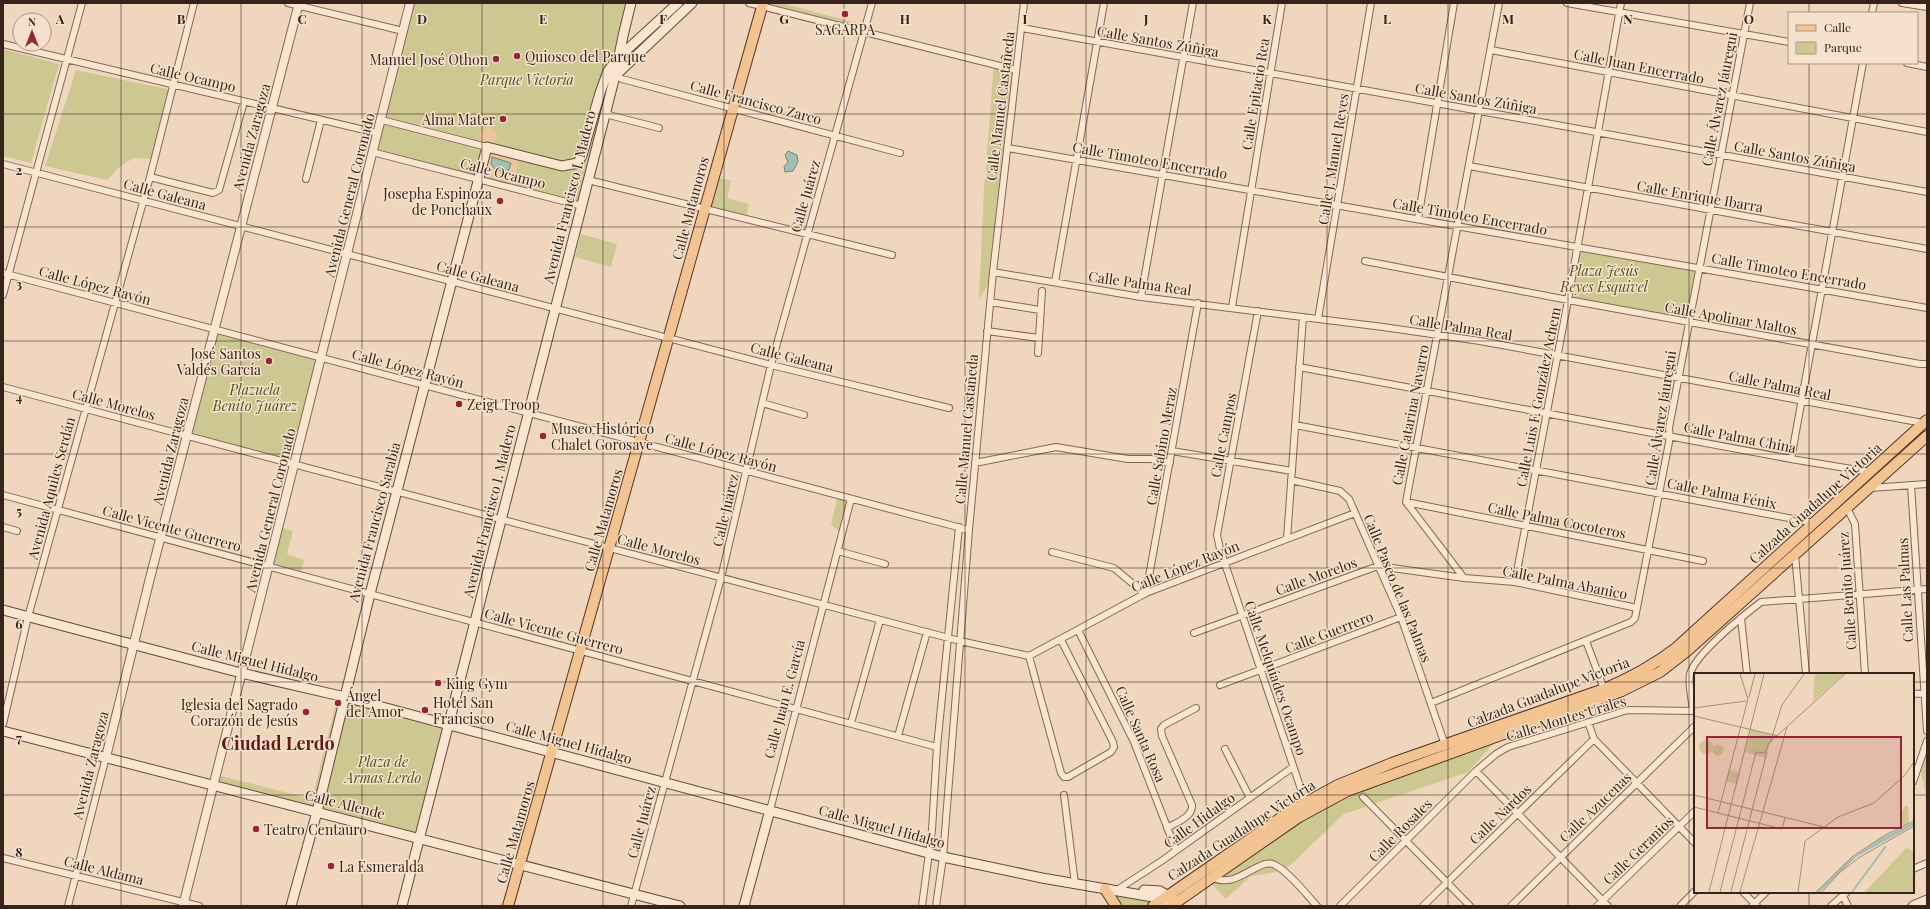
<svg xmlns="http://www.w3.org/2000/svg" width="1930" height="909" font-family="'Playfair Display',serif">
  <rect width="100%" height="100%" fill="#efd6bd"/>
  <!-- green -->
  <path fill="#cdc891" d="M412 3H635L600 99 587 158 605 89 609 90 585 205 375 152Z
    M771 3H781L864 25V31L770 7Z
    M3 49 59 64 31 163 3 156Z
    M994 63 1018 69 994 275 979 299 984 190Z
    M76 70 171 90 153 159 133 158 118 168 107 180 45 166Z
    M714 176 731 181 727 198 749 204 746 218 705 208Z
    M581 234 617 244 611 267 575 257Z
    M1579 244 1701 268 1690 323 1568 300Z
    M215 329 323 358 296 464 188 435Z
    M838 495 851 499 842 533 831 525Z
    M280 527 293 531 287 554 304 560 301 574 270 565Z
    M338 696 450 724 422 839 218 785 221 776 312 799Z
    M1927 738V798L1920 768Z
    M1495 742 1468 772 1344 814 1284 871 1251 876 1226 899 1209 881 1343 793 1465 754Z
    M1107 890 1153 898 1150 906H1117Z"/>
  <!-- sand -->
  <path fill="#ecc598" d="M479 136a9 9 0 1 1 18 0a9 9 0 1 1-18 0Z
    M488 149 520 157 513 183 482 176Z"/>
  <!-- water -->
  <path fill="#a1c0b1" stroke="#688d7d" d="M788 151 797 155 798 162 793 171 785 172 784 167 788 162 785 155Z
    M492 157 511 163 508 173 495 169 491 164Z"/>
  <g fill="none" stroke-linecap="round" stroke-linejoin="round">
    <!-- minor casing -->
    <g stroke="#876656" stroke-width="8">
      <path id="minor" d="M288 3 403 31
        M749 3 1016 70
        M1567 3 1789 42
        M1902 3 1927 7
        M1872 13 1874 3
        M1022 28 1927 192
        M3 44 377 133
        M1491 50 1927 132
        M1907 63 1927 67
        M612 74 622 79 900 153
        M605 114 659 128
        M382 120 487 147
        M1008 148 1927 308
        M372 152 582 206
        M3 164 771 365 949 408
        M1469 166 1927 249
        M150 177 213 193 219 190 244 102
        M306 179 321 120
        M588 180 892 255
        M1418 219 1454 3
        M1365 261 1568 300 1920 364H1927
        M993 272 1141 297 1383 327 1480 341 1923 423
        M3 273 969 530
        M1055 282 1104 3
        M3 295 82 3
        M1141 297 1193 3
        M990 302 1040 310
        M1232 307 1282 3
        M1258 311 1217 535 1220 549 1305 801
        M1318 319 1371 3
        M987 331 1039 338
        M1038 353 1042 291
        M1299 367 1791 459 1870 472
        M3 387 960 641 1029 656 1146 593 1355 513
        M762 403 804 415
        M1295 425 1815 523
        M1172 451 1292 471
        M1791 459 1863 63
        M975 463 1056 447 1128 459H1151L1170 463
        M1291 480 1340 491 1349 499 1401 617 1445 745
        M1911 485 1927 731
        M1870 488 1927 484
        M3 495 937 747
        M1406 502 1703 561
        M1847 508 1855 524 1865 674
        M3 527 17 531
        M1287 539 1303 317
        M838 551 885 564
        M1052 552 1114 568 1145 594
        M1795 555 1806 674
        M1464 578 1406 502 1499 3
        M1515 582 1568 300 1621 3
        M1146 593 1198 303
        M1741 618 1747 674
        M1078 630 1134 742 1176 850
        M1194 633 1378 566 1464 578 1515 582 1637 608
        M1586 641 1604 689
        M1029 656 1061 773 1064 777H1068L1111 752 1114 747 1113 742 1061 640
        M1220 685 1401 617
        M1913 694 1927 693
        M1431 703 1631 622 1635 618 1670 437 1669 428 1750 3
        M1693 711C1692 700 1688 684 1690 674 1696 653 1743 616 1761 602L1927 589
        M1588 722 1594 739 1695 843
        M851 723 880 620
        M3 724 28 617 150 177 194 3
        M898 736 927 632
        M1225 749 1250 798
        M1476 771 1608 906
        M1913 782 1927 741
        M1064 795 1075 884
        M1363 797 1470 906
        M770 810 851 499
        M1167 828C1177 822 1193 817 1192 805L1162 736 1161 729 1164 725 1196 708
        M3 858 199 906
        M1913 869 1927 863
        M1212 877C1236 891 1259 856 1275 865 1289 872 1306 894 1317 906
        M1117 890 1163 860 1293 767
        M1743 892 1757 906
        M1843 896 1848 906
        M68 906 106 757
        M631 906 721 578 771 365 872 3
        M922 906 932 830 937 747 959 527
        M936 906 943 857 969 530 993 272 1024 3
        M1340 906 1476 771 1496 754 1508 747 1628 710 1695 711
        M1423 906 1594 739
        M1511 906 1695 726
        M1597 906 1695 811
        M1680 906 1695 891
        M1752 906 1766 892
        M1831 906 1847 892"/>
    </g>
    <!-- tertiary casing -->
    <g stroke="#876656" stroke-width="10">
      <path id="tertiary" d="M106 757 150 578 299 3
        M183 906 410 3"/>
    </g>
    <!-- secondary casing -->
    <g stroke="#684839" stroke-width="11">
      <path id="secondary" d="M616 75 692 3
        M3 610 241 673 345 697 943 857 1042 878 1153 897 1166 906
        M3 731 680 906
        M1144 890 1160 891 1173 899
        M291 906 317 812 370 594 487 147 562 166 578 163 582 155 600 93 608 71 619 57 678 3
        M402 906 615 76 623 36 631 3
        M744 906 770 810
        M1913 906 1927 900"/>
    </g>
    <!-- primary casing -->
    <g stroke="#54362a" stroke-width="12">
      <path id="primary" d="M1105 889 1116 906
        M508 906 763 3
        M1153 906 1292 810 1338 785 1392 763 1604 689C1630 678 1654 665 1676 648L1927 420
        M1171 906 1299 817 1347 791 1622 691 1660 672 1687 651 1927 436"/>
    </g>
    <!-- minor -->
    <use href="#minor" stroke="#fae5d0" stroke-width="6"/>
    <!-- tertiary -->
    <use href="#tertiary" stroke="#fae5d0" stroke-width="8"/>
    <!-- secondary -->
    <use href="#secondary" stroke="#fae5d0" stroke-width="9"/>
    <!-- primary -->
    <use href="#primary" stroke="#f4c392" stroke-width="10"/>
  </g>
  <!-- grid -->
  <path fill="none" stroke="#36231b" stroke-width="1" stroke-opacity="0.55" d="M121 3V906M241 3V906M362 3V906M482 3V906M603 3V906M724 3V906M844 3V906M965 3V906M1086 3V906M1206 3V906M1327 3V906M1448 3V906M1568 3V906M1689 3V906M1809 3V13M1809 63V674M3 114H1927M3 227H1927M3 341H1927M3 454H1927M3 568H1927M3 682H1695M1913 682H1927M3 795H1695M1913 795H1927M1809 892V906"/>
  <!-- markers -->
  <g fill="#97243b" stroke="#f6e2cc" stroke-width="1.5">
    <circle cx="845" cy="14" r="4"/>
    <circle cx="517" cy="56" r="4"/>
    <circle cx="496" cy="59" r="4"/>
    <circle cx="503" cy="119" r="4"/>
    <circle cx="500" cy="201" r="4"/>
    <circle cx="269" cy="361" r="4"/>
    <circle cx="459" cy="404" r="4"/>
    <circle cx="543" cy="436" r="4"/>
    <circle cx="438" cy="683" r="4"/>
    <circle cx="338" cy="703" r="4"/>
    <circle cx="425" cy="710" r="4"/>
    <circle cx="306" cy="712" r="4"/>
    <circle cx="256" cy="829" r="4"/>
    <circle cx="331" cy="866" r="4"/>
  </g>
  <g text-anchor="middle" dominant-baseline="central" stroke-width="3" stroke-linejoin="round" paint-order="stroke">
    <!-- poi labels -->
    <g font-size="14" fill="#36231b" stroke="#f6e2cc" text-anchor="start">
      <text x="845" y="29" text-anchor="middle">SAGARPA</text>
      <text x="525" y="56">Quiosco del Parque</text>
      <text x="488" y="59" text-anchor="end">Manuel José Othon</text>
      <text x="495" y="119" text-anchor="end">Alma Mater</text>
      <text x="492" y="193" text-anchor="end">Josepha Espinoza<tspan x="492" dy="16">de Ponchaux</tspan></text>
      <text x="261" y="353" text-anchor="end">José Santos<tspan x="261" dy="16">Valdés García</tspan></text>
      <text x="467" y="404">Zeigt Troop</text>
      <text x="551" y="428">Museo Histórico<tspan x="551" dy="16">Chalet Gorosave</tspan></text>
      <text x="446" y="683">King Gym</text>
      <text x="346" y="695">Ángel<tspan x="346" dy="16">del Amor</tspan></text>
      <text x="433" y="702">Hotel San<tspan x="433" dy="16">Francisco</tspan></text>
      <text x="298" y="704" text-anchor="end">Iglesia del Sagrado<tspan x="298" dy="16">Corazón de Jesús</tspan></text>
      <text x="264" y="829">Teatro Centauro</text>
      <text x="339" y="866">La Esmeralda</text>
    </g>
    <!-- street labels -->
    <g font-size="14" fill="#36231b" stroke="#f6e2cc">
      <text transform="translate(1158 41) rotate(10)">Calle Santos Zúñiga</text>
      <text transform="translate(1639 66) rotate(11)">Calle Juan Encerrado</text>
      <text transform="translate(193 77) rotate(13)">Calle Ocampo</text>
      <text transform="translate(1255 94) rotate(-81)">Calle Epitacio Rea</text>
      <text transform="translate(1476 98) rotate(10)">Calle Santos Zúñiga</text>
      <text transform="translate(1719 99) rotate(-79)">Calle Álvarez Jáuregui</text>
      <text transform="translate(756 102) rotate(15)">Calle Francisco Zarco</text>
      <text transform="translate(1000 106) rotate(-83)">Calle Manuel Castañeda</text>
      <text transform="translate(251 137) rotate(-75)">Avenida Zaragoza</text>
      <text transform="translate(1795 156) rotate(10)">Calle Santos Zúñiga</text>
      <text transform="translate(1333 159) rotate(-81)">Calle J. Manuel Reyes</text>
      <text transform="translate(1150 160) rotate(10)">Calle Timoteo Encerrado</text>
      <text transform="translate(503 173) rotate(14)">Calle Ocampo</text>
      <text transform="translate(165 194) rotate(15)">Calle Galeana</text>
      <text transform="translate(349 195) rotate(-76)">Avenida General Coronado</text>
      <text transform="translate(805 196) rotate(-74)">Calle Juárez</text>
      <text transform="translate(1700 196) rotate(10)">Calle Enrique Ibarra</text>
      <text transform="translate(569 197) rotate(-76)">Avenida Francisco I. Madero</text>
      <text transform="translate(690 208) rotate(-75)">Calle Matamoros</text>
      <text transform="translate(1470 216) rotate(10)">Calle Timoteo Encerrado</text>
      <text transform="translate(1789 271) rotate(10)">Calle Timoteo Encerrado</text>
      <text transform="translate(478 276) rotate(15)">Calle Galeana</text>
      <text transform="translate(1140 283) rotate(8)">Calle Palma Real</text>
      <text transform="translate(95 285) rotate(15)">Calle López Rayón</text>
      <text transform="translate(1731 318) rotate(10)">Calle Apolinar Maltos</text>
      <text transform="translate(1461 327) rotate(9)">Calle Palma Real</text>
      <text transform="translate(792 357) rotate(14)">Calle Galeana</text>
      <text transform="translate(408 368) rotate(15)">Calle López Rayón</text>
      <text transform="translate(1780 385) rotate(11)">Calle Palma Real</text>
      <text transform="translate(1538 397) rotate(-79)">Calle Luis F. González Achem</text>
      <text transform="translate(114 404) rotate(15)">Calle Morelos</text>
      <text transform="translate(1410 415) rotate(-79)">Calle Catarina Navarro</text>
      <text transform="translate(1660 418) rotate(-81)">Calle Álvarez Jáuregui</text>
      <text transform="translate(966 429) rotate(-85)">Calle Manuel Castañeda</text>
      <text transform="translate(1223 435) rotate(-79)">Calle Campos</text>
      <text transform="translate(1740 437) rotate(11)">Calle Palma China</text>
      <text transform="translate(1161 446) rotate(-80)">Calle Sabino Meraz</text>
      <text transform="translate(170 451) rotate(-76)">Avenida Zaragoza</text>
      <text transform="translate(721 452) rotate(15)">Calle López Rayón</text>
      <text transform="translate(51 488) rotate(-75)">Avenida Aquiles Serdán</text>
      <text transform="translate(1722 493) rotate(11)">Calle Palma Fénix</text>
      <text transform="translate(1815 503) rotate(-42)">Calzada Guadalupe Victoria</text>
      <text transform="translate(270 510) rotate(-76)">Avenida General Coronado</text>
      <text transform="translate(725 510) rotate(-77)">Calle Juárez</text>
      <text transform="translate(489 511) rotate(-76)">Avenida Francisco I. Madero</text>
      <text transform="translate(603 520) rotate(-74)">Calle Matamoros</text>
      <text transform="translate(1557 520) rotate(11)">Calle Palma Cocoteros</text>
      <text transform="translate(374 522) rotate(-75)">Avenida Francisco Sarabia</text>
      <text transform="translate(172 528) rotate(15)">Calle Vicente Guerrero</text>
      <text transform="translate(659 549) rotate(15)">Calle Morelos</text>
      <text transform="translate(1185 566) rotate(-22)">Calle López Rayón</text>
      <text transform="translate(1316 576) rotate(-20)">Calle Morelos</text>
      <text transform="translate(1565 582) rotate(11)">Calle Palma Abanico</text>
      <text transform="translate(1398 588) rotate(68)">Calle Paseo de las Palmas</text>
      <text transform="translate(1905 590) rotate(-93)">Calle Las Palmas</text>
      <text transform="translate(1847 591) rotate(-94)">Calle Benito Juárez</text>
      <text transform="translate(554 631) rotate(15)">Calle Vicente Guerrero</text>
      <text transform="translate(1329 632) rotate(-21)">Calle Guerrero</text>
      <text transform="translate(255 661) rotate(14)">Calle Miguel Hidalgo</text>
      <text transform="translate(1276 678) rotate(71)">Calle Melquíades Ocampo</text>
      <text transform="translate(1548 692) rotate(-21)">Calzada Guadalupe Victoria</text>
      <text transform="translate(784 699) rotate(-75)">Calle Juan E. García</text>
      <text transform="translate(1566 718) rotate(-17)">Calle Montes Urales</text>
      <text transform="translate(1141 734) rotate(66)">Calle Santa Rosa</text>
      <text transform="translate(569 742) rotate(15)">Calle Miguel Hidalgo</text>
      <text transform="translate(90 765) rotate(-76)">Avenida Zaragoza</text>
      <text transform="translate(345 804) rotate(14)">Calle Allende</text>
      <text transform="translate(1595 807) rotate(-44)">Calle Azucenas</text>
      <text transform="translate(1500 814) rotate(-44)">Calle Nardos</text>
      <text transform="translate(1199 820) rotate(-36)">Calle Hidalgo</text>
      <text transform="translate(641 822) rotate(-75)">Calle Juárez</text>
      <text transform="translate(882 826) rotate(15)">Calle Miguel Hidalgo</text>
      <text transform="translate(1241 830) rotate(-33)">Calzada Guadalupe Victoria</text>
      <text transform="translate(1400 830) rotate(-45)">Calle Rosales</text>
      <text transform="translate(515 832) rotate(-74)">Calle Matamoros</text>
      <text transform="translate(1638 850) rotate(-44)">Calle Geranios</text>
      <text transform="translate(104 870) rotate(14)">Calle Aldama</text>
    </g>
    <!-- park labels -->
    <g font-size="14" font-style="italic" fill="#505321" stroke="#f6e2cc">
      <text x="527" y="79">Parque Victoria</text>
      <text x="1604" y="270">Plaza Jesús<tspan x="1604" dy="16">Reyes Esquivel</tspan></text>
      <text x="255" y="389">Plazuela<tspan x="255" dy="16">Benito Juárez</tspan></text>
      <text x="383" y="761">Plaza de<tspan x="383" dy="16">Armas Lerdo</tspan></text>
    </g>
    <!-- district labels -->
    <g font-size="18" font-weight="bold" fill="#631a19" stroke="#f6e2cc">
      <text x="278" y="743">Ciudad Lerdo</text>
    </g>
  </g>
  <!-- overview -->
  <g transform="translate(1694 673)">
    <rect width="220" height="220" fill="#efd6bd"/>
    <path d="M121 1H150L119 28ZM57 57 78 62 72 85 51 79ZM5 74a7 7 0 1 1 14 0a7 7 0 1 1-14 0ZM18.5 77a5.5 5.5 0 1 1 11 0a5.5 5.5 0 1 1-11 0ZM35 97 46 100 43 111 32 108ZM211 133H214L215 150 209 153 206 141ZM212 175 220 178V219H171Z" fill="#cdc891"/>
    <path d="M220 149V152L162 184 126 219H123L152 189 185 166Z" fill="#a1c0b1"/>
    <path fill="none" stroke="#a1c0b1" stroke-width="2" d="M158 219 192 173"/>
    <path fill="none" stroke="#a58e7c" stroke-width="1" d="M55 24 61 1M0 35 52 28M0 43 84 63M76 70 88 32 110 1M0 122 130 154M0 134 88 156 91 145M24 140 54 26 46 1M15 219 70 1M26 219 62 79 71 80 75 70 151 1M37 219 73 79M46 219 93 54M104 219 111 168 144 144 180 130 210 103 220 89M122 219 159 183 191 162 220 148M128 219 145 200 166 184 220 153"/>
    <path fill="#97243b" fill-opacity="0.15" stroke="#97243b" stroke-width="2" d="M13 64H207V155H13Z"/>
    <rect width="220" height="220" fill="none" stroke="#36231b" stroke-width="2"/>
  </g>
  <g font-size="13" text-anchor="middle" font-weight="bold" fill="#36231b" stroke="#f6e2cc" stroke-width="3" stroke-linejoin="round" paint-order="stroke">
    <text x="60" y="24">A</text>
    <text x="181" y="24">B</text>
    <text x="302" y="24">C</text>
    <text x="422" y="24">D</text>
    <text x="543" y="24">E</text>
    <text x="663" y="24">F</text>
    <text x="784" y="24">G</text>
    <text x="905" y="24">H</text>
    <text x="1025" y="24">I</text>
    <text x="1146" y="24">J</text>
    <text x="1267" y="24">K</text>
    <text x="1387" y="24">L</text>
    <text x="1508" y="24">M</text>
    <text x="1628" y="24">N</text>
    <text x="1749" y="24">O</text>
    <text x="19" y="175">2</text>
    <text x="19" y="289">3</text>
    <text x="19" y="402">4</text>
    <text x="19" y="516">5</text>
    <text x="19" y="629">6</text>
    <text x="19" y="743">7</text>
    <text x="19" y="857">8</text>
  </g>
  <!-- border -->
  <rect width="1930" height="909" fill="none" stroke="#36231b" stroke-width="8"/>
  <!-- legend -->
  <rect x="1788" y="12" width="130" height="52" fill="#f6e2cc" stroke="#a99685"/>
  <rect x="1796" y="25" width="20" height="6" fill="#f4c392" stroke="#a99685"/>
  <text x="1824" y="32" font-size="12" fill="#36231b">Calle</text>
  <rect x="1796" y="42" width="20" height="12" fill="#cdc891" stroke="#a99685"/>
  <text x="1824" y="52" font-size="12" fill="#36231b">Parque</text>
  <!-- north arrow -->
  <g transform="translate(32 32)"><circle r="19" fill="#f6e2cc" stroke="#a99685"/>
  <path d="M0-3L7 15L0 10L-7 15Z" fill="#97243b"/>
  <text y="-6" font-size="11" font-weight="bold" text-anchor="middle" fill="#36231b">N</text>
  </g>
</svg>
